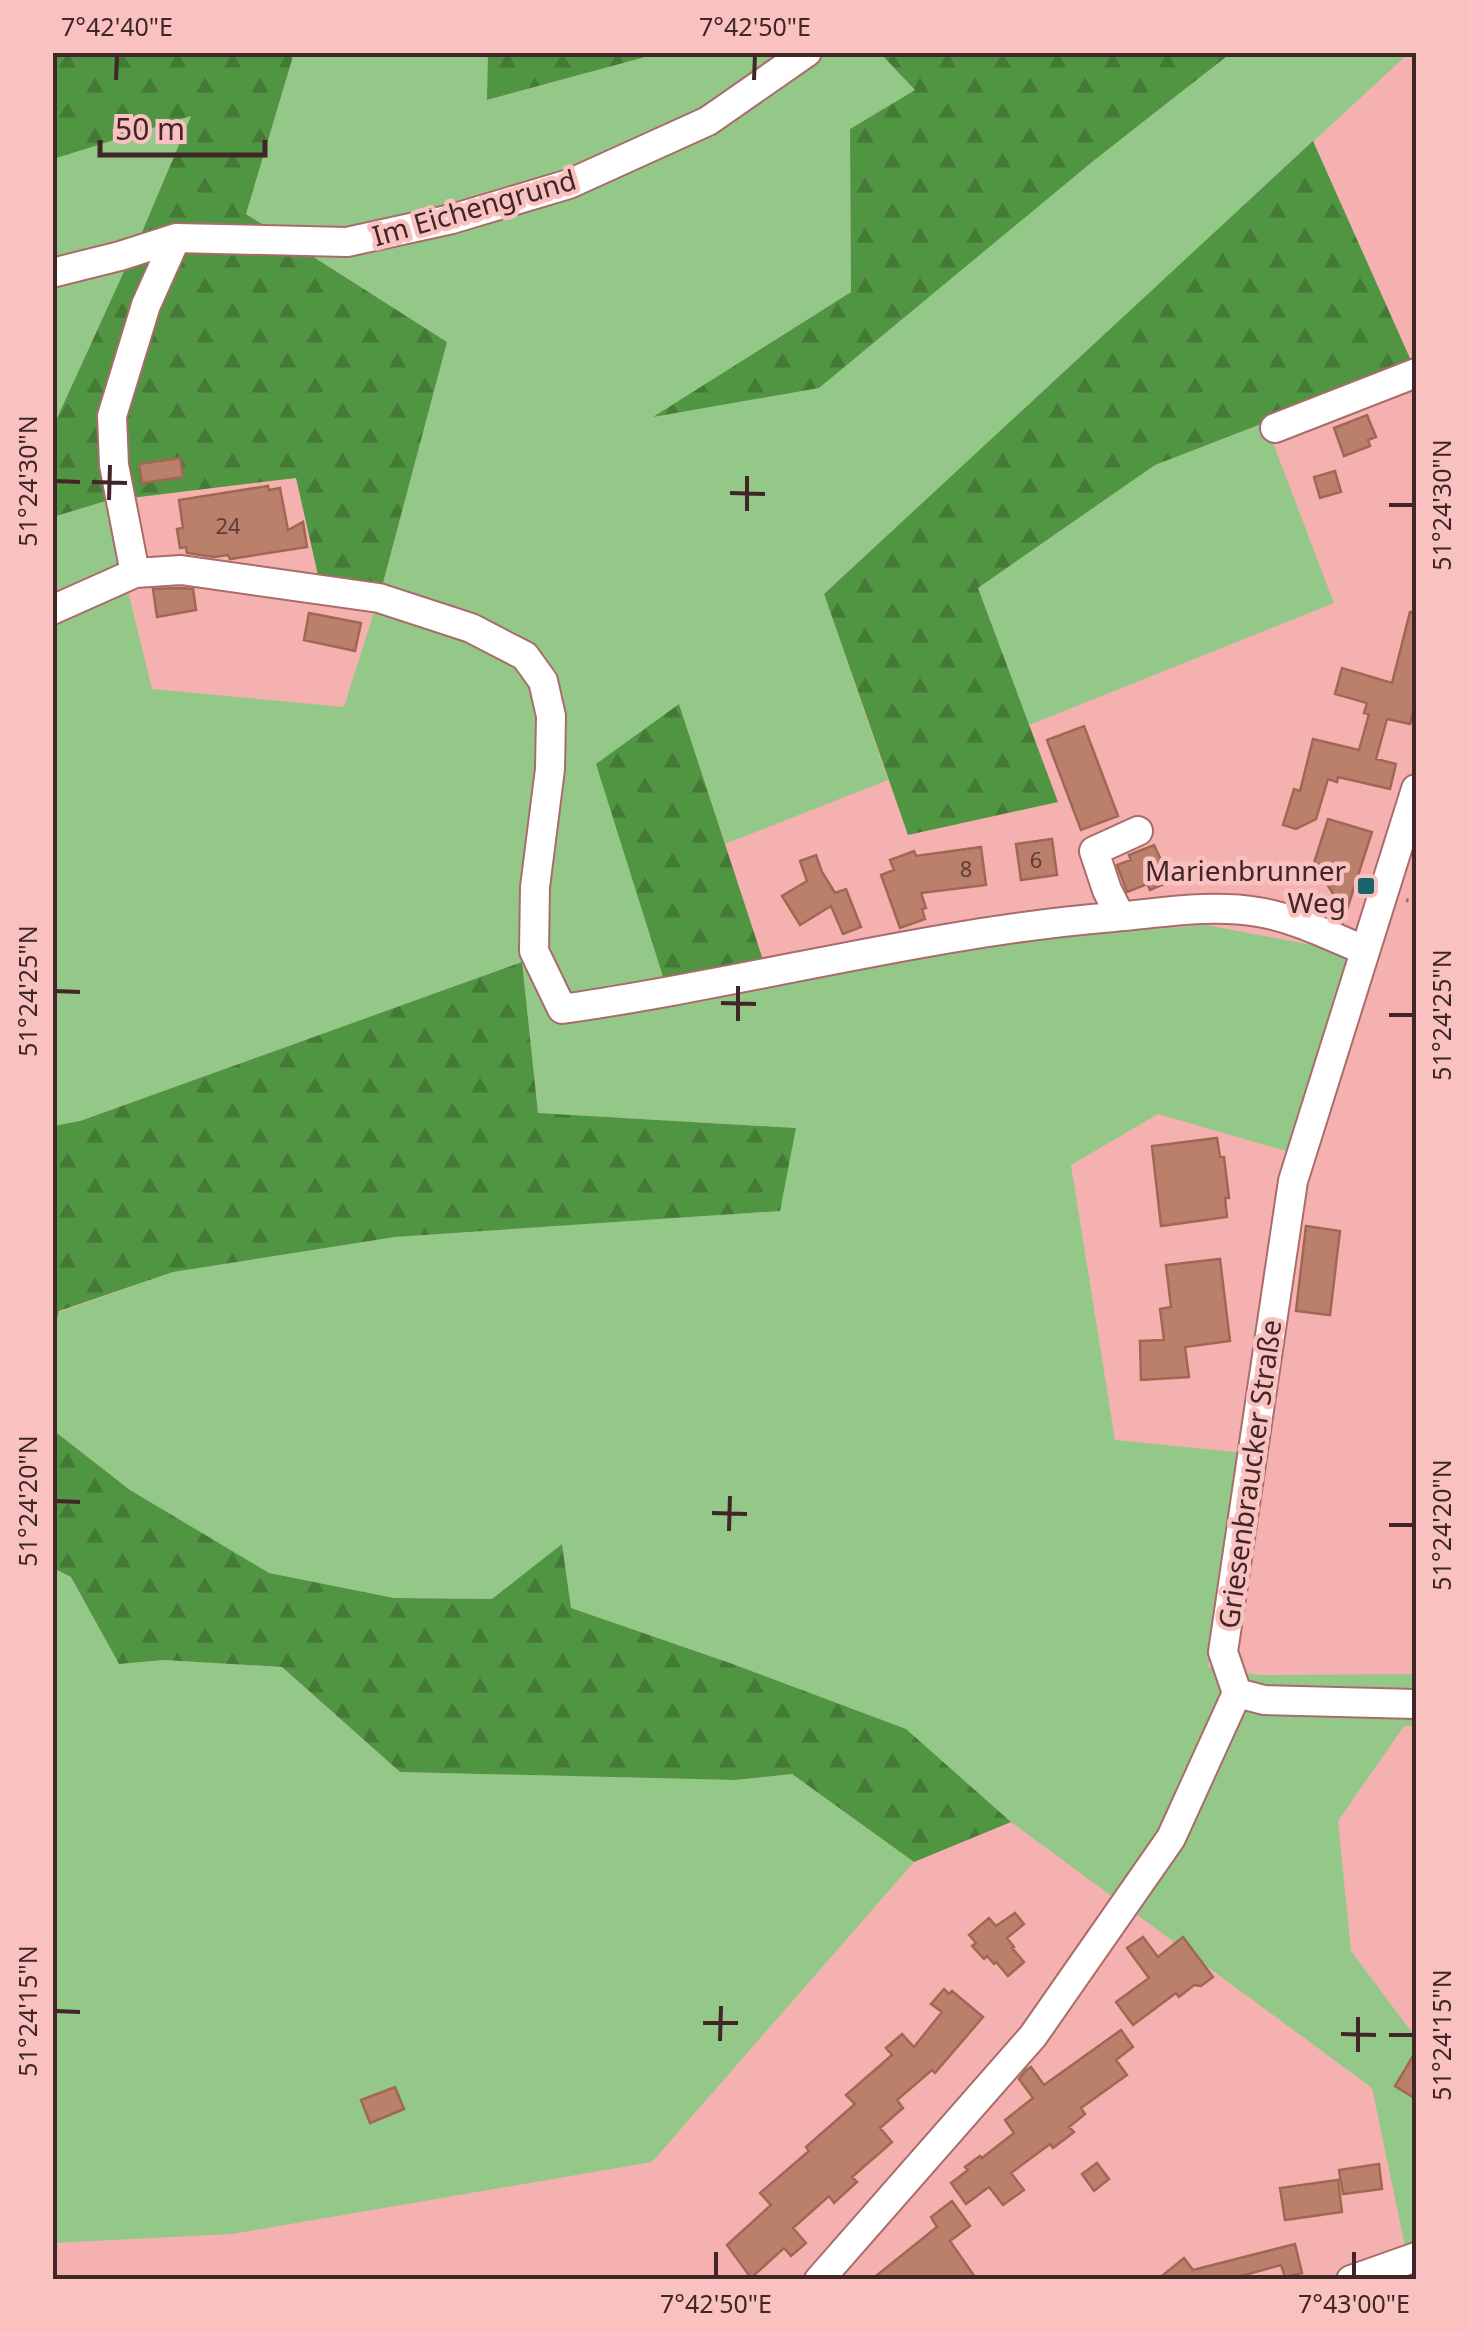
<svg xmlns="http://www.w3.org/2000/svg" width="1469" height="2332" font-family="'Noto Sans',sans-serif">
  <defs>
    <pattern id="forest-firs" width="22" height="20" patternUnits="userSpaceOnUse" patternTransform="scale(2.5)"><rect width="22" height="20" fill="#509541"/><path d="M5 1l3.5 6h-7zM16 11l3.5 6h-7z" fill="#447936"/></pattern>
  </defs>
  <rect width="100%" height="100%" fill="#f5b1af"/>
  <!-- green -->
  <path fill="#94c889" d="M294 53H488V100L660 53H769L784 79 825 53H880L915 90 850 129 851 292 656 416 1092 162 1231 53H1409L824 594 888 780 725 844 679 704 671 1004 1039 938 1206 925 1349 952 1286 1151 1158 1114 1071 1165 1115 1440 1245 1453 1208 1667 1259 1675 1416 1674V1726H1404L1338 1821 1351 1951 1416 2038V2279H1398L1411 2275 1372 2088 1011 1822 906 1730 730 1663 571 1608 562 1545 492 1599 394 1598 268 1573 130 1490 53 1430V1335L59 1312 173 1272 395 1237 779 1211 796 1128 538 1113 522 962 80 1121 53 1126 52 514 53 517 106 501 152 689 344 707 383 583 447 342 246 214Z
    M191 115 142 232 53 427V159Z
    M1265 422 1334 603 1029 725 978 588 1155 465Z
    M53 1568 71 1577 119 1664 164 1660 282 1667 400 1772 735 1780 792 1774 914 1862 652 2162 232 2234 53 2243Z"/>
  <!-- forest -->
  <path fill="url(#forest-firs)" d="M52 53H294L246 214 447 342 383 583 318 575 296 478 106 501 53 517V427L142 232 191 116 53 159Z
    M488 53V52L660 53 487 100Z
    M880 53H1231L1092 162 819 388 653 417 851 292 850 129 915 90Z
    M1313 141 1413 365 1155 465 978 588 1058 802 908 835 824 594Z
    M679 704 764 963 665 983 596 764Z
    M522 962 538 1113 796 1128 780 1211 395 1237 173 1272 59 1311 53 1335V1126L80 1121Z
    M53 1430 130 1490 269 1573 394 1598 492 1599 562 1544 571 1608 730 1663 906 1729 1011 1822 914 1862 792 1774 735 1780 400 1772 282 1667 164 1660 119 1664 71 1577 53 1568Z"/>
  <!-- building -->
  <path fill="#bb806b" stroke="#a06752" stroke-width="2.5" d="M1367 415 1376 437 1368 440 1370 446 1344 456 1334 428Z
    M180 458 183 477 142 483 139 464Z
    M1335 471 1341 492 1320 498 1314 477Z
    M268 486 269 490 280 488 288 530 303 522 307 547 230 559 228 555 214 557 187 553 186 547 180 548 177 529 183 528 179 500Z
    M180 588 193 589 196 610 157 617 153 589Z
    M1410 612 1416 613V699L1410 724 1387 719 1376 759 1396 764 1390 789 1338 777 1337 782 1328 779 1316 819 1296 829 1283 825 1294 789 1300 791 1313 739 1359 750 1369 714 1364 713 1367 703 1335 694 1342 668 1392 683Z
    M309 613 361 623 355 651 304 640Z
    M1084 726 1118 816 1081 830 1047 740Z
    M1328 819 1372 832 1343 922 1327 915 1334 895 1327 884 1333 869 1314 863Z
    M1052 839 1057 875 1021 880 1016 844Z
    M1154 845 1171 881 1150 890 1147 884 1127 892 1117 865 1131 860 1129 855Z
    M981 847 986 885 921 893 926 908 922 909 925 919 900 928 881 875 894 870 890 860 914 851 916 856Z
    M816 855 822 872 835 893 846 889 861 927 843 934 831 906 800 925 782 896 807 881 800 861Z
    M1217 1138 1220 1157H1224L1229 1198H1225L1227 1217 1161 1226 1152 1146Z
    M1306 1226 1340 1231 1330 1315 1296 1311Z
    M1220 1259 1230 1341 1185 1347 1189 1377 1141 1380 1140 1341 1164 1340 1160 1309 1171 1307 1166 1265Z
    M1015 1913 1024 1924 1007 1938 1014 1947 1012 1948 1024 1962 1008 1976 996 1962 994 1964 987 1956 984 1959 972 1946 976 1943 969 1935 989 1918 996 1926Z
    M1143 1937 1158 1957 1183 1937 1213 1977 1201 1986 1194 1985 1179 1997 1176 1993 1133 2025 1116 2002 1149 1978 1127 1948Z
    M944 1989 949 1994 952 1991 983 2017 935 2073 932 2070 897 2100 903 2108 880 2128 892 2142 852 2177 857 2182 834 2203 829 2196 793 2228 806 2243 791 2256 784 2248 751 2278 727 2245 771 2205 760 2193 809 2151 806 2147 855 2104 846 2095 892 2055 886 2048 902 2034 914 2047 942 2012 931 2004Z
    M1121 2030 1133 2047 1116 2060 1127 2075 1081 2108 1085 2114 1069 2127 1074 2132 1053 2148 1050 2144 1011 2173 1024 2190 1003 2205 989 2187 966 2204 951 2183 968 2170 965 2167 980 2156 982 2158 1014 2133 1005 2120 1033 2098 1019 2079 1025 2071 1031 2067 1044 2085Z
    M1416 2051V2099L1395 2086Z
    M395 2087 404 2109 370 2123 361 2100Z
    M1097 2163 1109 2179 1094 2191 1082 2174Z
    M1379 2164 1382 2189 1343 2194 1339 2170Z
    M1338 2180 1342 2212 1285 2220 1280 2188Z
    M952 2201 970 2226 950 2241 977 2280H871L937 2227 931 2217Z
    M1295 2244 1302 2273 1285 2277 1281 2265 1241 2276 1242 2280H1157L1184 2258 1193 2270Z"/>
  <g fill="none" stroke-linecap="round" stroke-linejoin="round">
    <!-- minor casing -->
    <g stroke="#aa6b6b" stroke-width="32">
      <path id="minor" d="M52 273 120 256 176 238 347 242 452 219 569 184 708 121 807 52
        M1275 428 1416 373
        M135 573 114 465 112 416 146 305 176 238
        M52 610 135 573 181 570 379 598 471 628 525 656 543 681 551 716 550 769 535 887 534 951 562 1009C746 983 928 932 1114 917 1161 913 1211 904 1258 912 1295 918 1330 936 1364 950
        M1120 916 1107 890 1094 851 1138 831
        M1237 1693 1264 1700 1416 1704
        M819 2280 1033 2036 1171 1838 1237 1693 1223 1652 1293 1181 1416 789
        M1351 2280 1416 2257"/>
    </g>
    <!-- path -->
    <path stroke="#9f6f6e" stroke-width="4" stroke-dasharray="2.5 8" stroke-linecap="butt" d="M1406 900 1416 902"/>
    <!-- minor -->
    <use href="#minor" stroke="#fff" stroke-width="28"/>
  </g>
  <!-- ticks -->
  <path fill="none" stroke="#402626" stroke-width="4" d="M116 80 117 55M754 80 755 55M55 481 80 482M92 482 127 483M730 493 765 494M109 500 110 465M1389 505H1414M747 511V476M55 991 80 992M721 1003 756 1004M1389 1015H1414M738 1021V986M55 1501 80 1502M712 1513 747 1514M1389 1525H1414M729 1531 730 1496M55 2011 80 2012M703 2023H738M1341 2034 1376 2035M1389 2035H1414M720 2041 721 2006M1358 2052V2017M716 2277V2252M1354 2277V2252"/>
  <!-- markers -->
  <rect fill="#156569" stroke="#f9c2c0" stroke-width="4" x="1356" y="876" width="20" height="20" rx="5"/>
  <g text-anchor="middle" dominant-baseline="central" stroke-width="9" stroke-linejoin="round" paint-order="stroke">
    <!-- number labels -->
    <g font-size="22" fill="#5f3c37">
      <text x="228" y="525">24</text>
      <text x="1036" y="859">6</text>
      <text x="966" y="868">8</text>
    </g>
    <!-- street labels -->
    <g font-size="28" fill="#402626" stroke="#f9c2c0">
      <text transform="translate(474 207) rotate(-16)">Im Eichengrund</text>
      <text transform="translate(1249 1474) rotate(-82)">Griesenbraucker Straße</text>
    </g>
    <!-- poi labels -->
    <g font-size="28" fill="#402626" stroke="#f9c2c0" text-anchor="end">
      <text x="1346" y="870">Marienbrunner<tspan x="1346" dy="32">Weg</tspan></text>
    </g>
  </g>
  <!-- border -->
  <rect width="1469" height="2332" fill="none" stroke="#f9c2c0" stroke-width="110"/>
  <!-- scale -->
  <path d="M100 140v15h165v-15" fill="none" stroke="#402626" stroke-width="5"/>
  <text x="115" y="140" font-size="30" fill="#402626" stroke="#f9c2c0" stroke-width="8" paint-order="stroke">50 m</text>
  <rect x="55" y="55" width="1359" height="2222" fill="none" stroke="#402626" stroke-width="4"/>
  <g font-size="25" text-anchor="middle" fill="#402626">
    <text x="117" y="36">7°42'40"E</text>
    <text x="755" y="36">7°42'50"E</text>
    <text transform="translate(28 481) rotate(-90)" y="9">51°24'30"N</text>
    <text transform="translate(1442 505) rotate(-90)" y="9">51°24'30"N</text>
    <text transform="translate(28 991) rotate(-90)" y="9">51°24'25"N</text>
    <text transform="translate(1442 1015) rotate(-90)" y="9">51°24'25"N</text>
    <text transform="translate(28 1501) rotate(-90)" y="9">51°24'20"N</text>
    <text transform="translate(1442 1525) rotate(-90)" y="9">51°24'20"N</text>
    <text transform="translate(28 2011) rotate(-90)" y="9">51°24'15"N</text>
    <text transform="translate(1442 2035) rotate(-90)" y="9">51°24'15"N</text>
    <text x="716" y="2313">7°42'50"E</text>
    <text x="1354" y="2313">7°43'00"E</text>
  </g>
</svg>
